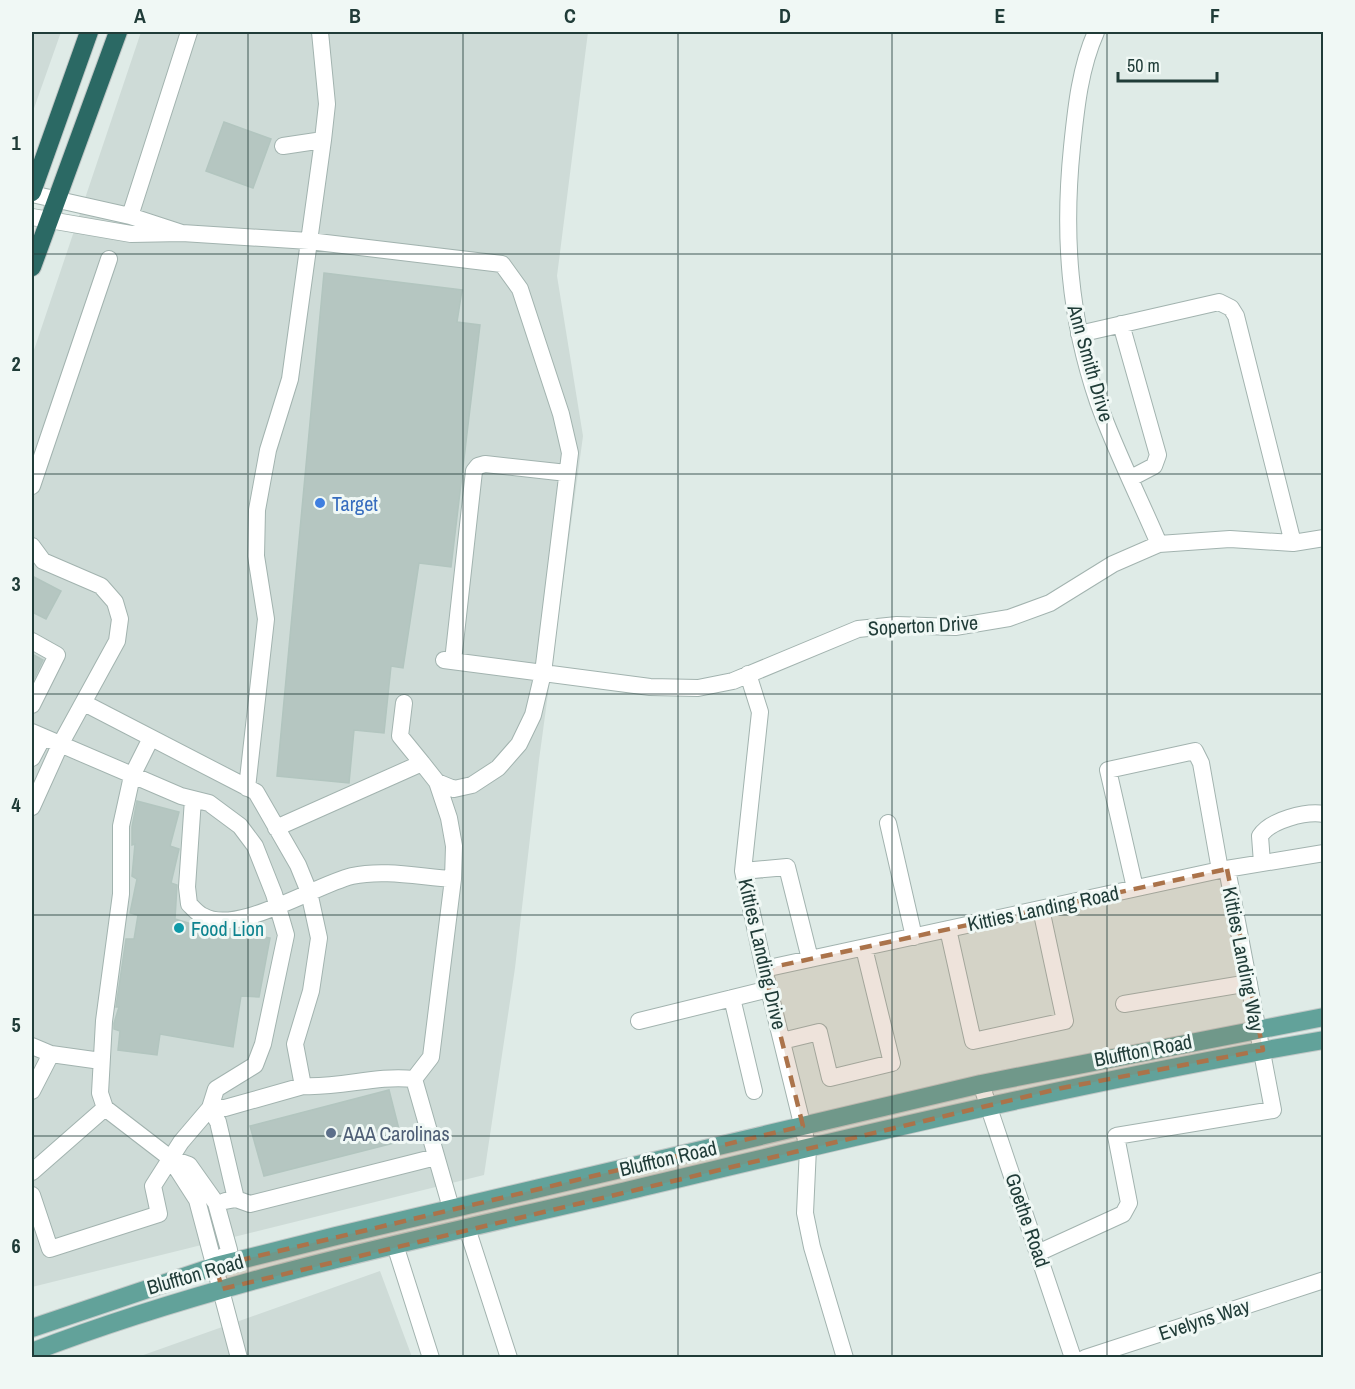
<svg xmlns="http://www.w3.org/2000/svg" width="1355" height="1389" font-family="'Archivo Narrow',sans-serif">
  <rect width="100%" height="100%" fill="#dfebe7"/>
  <!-- built -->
  <path fill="#cedbd7" d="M32 32H61L32 114Z
    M141 32H588L557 276 583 436 539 760 515 968 484 1175 32 1287V356Z
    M380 1271 412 1357 135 1358Z"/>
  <!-- building -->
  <path fill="#b5c6c1" stroke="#b2c5bf" stroke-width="1.5" d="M224 122 271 139 253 188 206 171Z
    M324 273 462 290 457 322 480 325 451 567 419 563 403 668 391 666 384 733 354 730 349 783 277 776Z
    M32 576 61 591 46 619 32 612Z
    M32 654 43 660 32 683Z
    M137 801 179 812 170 846 179 849 171 883 177 885 175 919 215 931 232 930 270 938 259 997 241 996 233 1047 160 1034 157 1055 118 1050 120 1031 114 1029V1023L119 1007H116L126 939H134L138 915 130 913 137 879 132 876 135 844 132 845V827Z
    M389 1090 402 1141 264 1176 250 1126Z"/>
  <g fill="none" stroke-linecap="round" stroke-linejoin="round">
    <!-- minor casing -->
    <g stroke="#a2b3af" stroke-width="18">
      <path id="minor" d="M1096 32C1080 68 1076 108 1072 147 1063 235 1069 317 1098 402 1115 450 1139 497 1159 544
        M283 146 323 140
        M32 194 130 216 182 233 131 234 32 217
        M130 216 189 32
        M182 233 309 241 502 264 520 289 561 414 570 453 543 673 533 715 519 744 498 768 472 785 454 789 437 782 422 763 276 828
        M1121 324 1158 455 1154 466 1131 478
        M1079 334 1219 302 1231 308 1236 316 1293 543
        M32 486 109 259
        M32 546 43 561 101 586 115 602 120 619 117 641 60 745 32 807
        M32 641 57 655 32 705
        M444 660 650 687 698 688 733 681 858 629 897 625 955 627 1009 618 1050 603 1113 564 1159 544 1230 539 1293 543 1324 538
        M453 661 474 471 478 466 485 464 567 473
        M748 674 760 712 743 871 764 969 808 1148 805 1213 812 1247 845 1358
        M404 703 400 736 422 763
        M32 732 181 796 209 803 240 826 255 846 274 894 286 935 263 1044 255 1065 216 1089 210 1108 218 1122 236 1199
        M151 738 132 776 121 826V894L104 1021 100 1093 105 1108 170 1158 189 1165 216 1203 229 1250 216 1266
        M32 758 43 737
        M437 782 449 818 454 846 453 879 431 1057 414 1079 451 1208
        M247 788 266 619 256 556 257 510 268 450 290 379 323 140 327 104 320 32
        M193 799 187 887 189 904C193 908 198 914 203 916 237 936 315 885 352 876 384 869 420 877 453 879
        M888 823 914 937
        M1262 863 1260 836C1270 820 1306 811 1324 814
        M743 871 787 867 810 959
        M1135 888 1108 770 1195 751 1201 763 1220 870
        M948 929 973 1041 1065 1021 1041 909
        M764 969 1220 870 1324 853
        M732 998 754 1091
        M1124 1004 1249 983
        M639 1021 769 989
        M782 1041 819 1032 830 1078 892 1063 864 948
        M32 1046 51 1054 101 1061
        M981 1084 1073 1358
        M303 1086C343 1088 374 1075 414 1079
        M32 1091 51 1054
        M170 1158 197 1200 239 1358
        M32 1172 105 1108
        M32 1195 50 1249 159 1214 153 1186 181 1142 210 1108H225L303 1086 295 1044 311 991 319 938 309 892 298 865 256 792 84 703
        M225 1201 236 1199 250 1204 436 1157
        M467 1228 509 1358
        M395 1245 431 1358
        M1040 1252 1123 1214 1129 1203 1116 1136 1273 1110 1227 869
        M1085 1358 1324 1280"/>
    </g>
    <!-- major casing -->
    <g stroke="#c1c8c7" stroke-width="20">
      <path id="major" d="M32 1328 216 1266 336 1236 981 1084 1324 1017
        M32 1352C217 1281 412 1241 605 1196 844 1139 1082 1081 1324 1040"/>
    </g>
    <!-- highway casing -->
    <g stroke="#c1c8c7" stroke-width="20">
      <path id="highway" d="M32 192 89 32
        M32 267 118 32"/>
    </g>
    <!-- minor -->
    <use href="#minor" stroke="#fff" stroke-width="16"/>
    <!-- major -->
    <use href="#major" stroke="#62a29a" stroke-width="18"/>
    <!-- highway -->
    <use href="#highway" stroke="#2b6964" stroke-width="18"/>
  </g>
  <!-- marked area -->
  <path fill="#ab734a" fill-opacity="0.2" stroke="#ab734a" stroke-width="4.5" stroke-dasharray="12 8" stroke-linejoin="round" d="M1227 869 1263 1050 1062 1088 222 1289 216 1266 803 1126 764 969Z"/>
  <!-- grid -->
  <path fill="none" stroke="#203c38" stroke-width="1.5" stroke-opacity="0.55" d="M248 32V1358M463 32V1358M678 32V1358M892 32V1358M1107 32V1358M32 254H1324M32 474H1324M32 694H1324M32 915H1324M32 1136H1324"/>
  <!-- markers -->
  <circle fill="#3f7fe0" stroke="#f0f8f5" stroke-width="2" cx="320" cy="503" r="6"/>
  <circle fill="#0f9aa8" stroke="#f0f8f5" stroke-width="2" cx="179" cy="928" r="6"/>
  <circle fill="#5c6f8a" stroke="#f0f8f5" stroke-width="2" cx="331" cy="1133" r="6"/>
  <g text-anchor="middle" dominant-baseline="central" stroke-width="6" stroke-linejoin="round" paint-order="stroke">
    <!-- street labels -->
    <g font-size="20" fill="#203c38" stroke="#f0f8f5">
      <text transform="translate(1091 363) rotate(74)">Ann Smith Drive</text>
      <text transform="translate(923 625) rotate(-3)">Soperton Drive</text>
      <text transform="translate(1043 908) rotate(-12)">Kitties Landing Road</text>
      <text transform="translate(763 954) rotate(77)">Kitties Landing Drive</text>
      <text transform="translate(1244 959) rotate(79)">Kitties Landing Way</text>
      <text transform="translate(1143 1050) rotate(-11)">Bluffton Road</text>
      <text transform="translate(668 1158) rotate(-13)">Bluffton Road</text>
      <text transform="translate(1028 1220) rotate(71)">Goethe Road</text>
      <text transform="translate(195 1274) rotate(-16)">Bluffton Road</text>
      <text transform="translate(1204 1319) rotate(-18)">Evelyns Way</text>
    </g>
    <!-- shop labels -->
    <g font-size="20" fill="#366cbe" stroke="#f0f8f5" text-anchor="start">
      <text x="332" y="503">Target</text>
    </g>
    <!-- culture labels -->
    <g font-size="20" fill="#0d838f" stroke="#f0f8f5" text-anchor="start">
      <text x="191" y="928">Food Lion</text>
    </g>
    <!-- service labels -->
    <g font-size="20" fill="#4e5e75" stroke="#f0f8f5" text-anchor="start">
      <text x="343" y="1133">AAA Carolinas</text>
    </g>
  </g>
  <!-- border -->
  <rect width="1355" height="1389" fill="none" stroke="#f0f8f5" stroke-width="66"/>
  <!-- scale -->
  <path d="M1118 72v9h99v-9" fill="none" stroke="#203c38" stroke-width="3"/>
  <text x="1127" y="72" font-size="18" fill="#203c38" stroke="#f0f8f5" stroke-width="4.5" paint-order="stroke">50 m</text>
  <rect x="33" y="33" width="1289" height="1323" fill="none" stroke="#203c38" stroke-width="2"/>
  <g font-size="20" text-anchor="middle" font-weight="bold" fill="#203c38">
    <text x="140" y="23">A</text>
    <text x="355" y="23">B</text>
    <text x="570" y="23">C</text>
    <text x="785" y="23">D</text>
    <text x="1000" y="23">E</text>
    <text x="1215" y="23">F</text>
    <text x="16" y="150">1</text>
    <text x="16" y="371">2</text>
    <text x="16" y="591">3</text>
    <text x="16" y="812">4</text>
    <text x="16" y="1032">5</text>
    <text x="16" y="1253">6</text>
  </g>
</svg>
